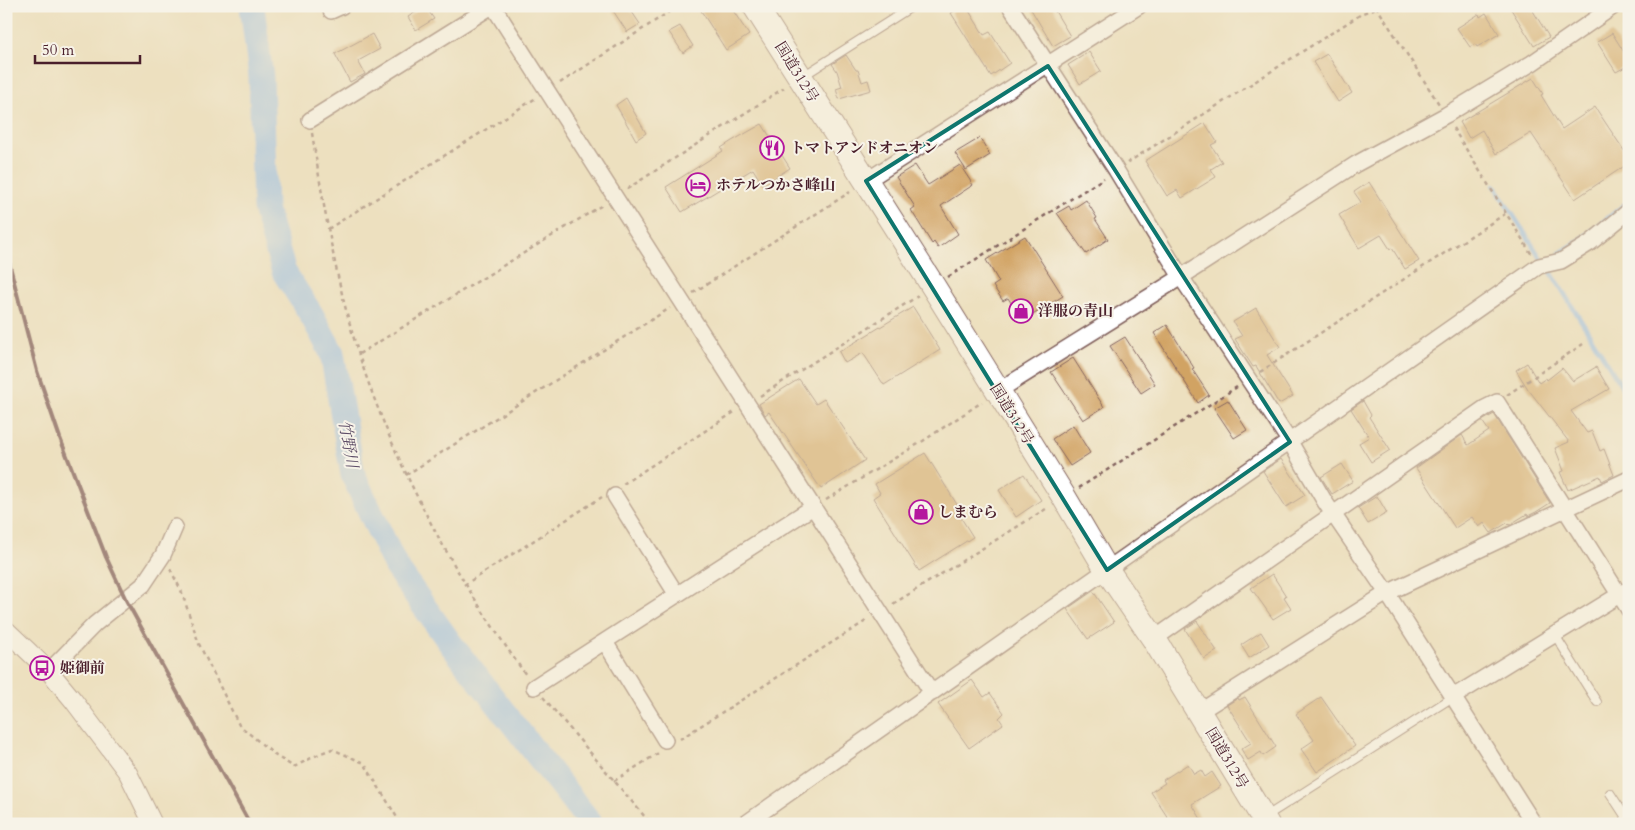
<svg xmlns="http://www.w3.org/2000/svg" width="1635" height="830" font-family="Cardo,'Noto Serif JP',serif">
  <rect width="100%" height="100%" fill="#f7f3e8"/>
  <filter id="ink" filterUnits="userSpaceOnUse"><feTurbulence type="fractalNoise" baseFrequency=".02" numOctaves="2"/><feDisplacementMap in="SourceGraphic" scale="10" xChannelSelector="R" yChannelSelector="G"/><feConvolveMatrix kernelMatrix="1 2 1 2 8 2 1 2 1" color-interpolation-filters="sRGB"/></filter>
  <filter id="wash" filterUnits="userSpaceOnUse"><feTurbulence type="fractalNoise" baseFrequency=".0096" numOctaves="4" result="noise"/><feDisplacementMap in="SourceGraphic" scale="20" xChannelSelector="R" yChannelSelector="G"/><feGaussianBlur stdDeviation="1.12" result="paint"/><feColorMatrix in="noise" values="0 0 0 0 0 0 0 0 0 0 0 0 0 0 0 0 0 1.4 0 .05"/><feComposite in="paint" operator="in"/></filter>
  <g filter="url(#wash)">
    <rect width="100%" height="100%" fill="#ede0bf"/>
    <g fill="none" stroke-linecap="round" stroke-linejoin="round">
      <!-- stream -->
      <path stroke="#88b9f4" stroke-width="4.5" d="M1494 185 1542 260
        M1560 253 1579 241 1629 201
        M1549 269 1629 398"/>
      <!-- river -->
      <path stroke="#88b9f4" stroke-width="25" d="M252 6 261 77 265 208 284 272 311 314 332 353 353 475 396 567 450 643 591 824"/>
    </g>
    <g id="blocks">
      <!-- building -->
      <path fill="#d1a364" d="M425 6 434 19 416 30 408 17Z
        M610 6H628L640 24 627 32Z
        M698 6H730L749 35 726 50Z
        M962 6H966L984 35 990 32 1010 63 991 76 951 13Z
        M1029 6H1052L1070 36 1053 46Z
        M1509 6H1530L1549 37 1534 46Z
        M1486 13 1499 34 1477 47 1475 44 1470 47 1457 28 1479 14 1480 17Z
        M680 26 693 46 683 53 669 32Z
        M1612 33 1629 60V65L1616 72 1597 42Z
        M372 34 380 49 358 61 365 74 350 82 335 54Z
        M1089 52 1101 71 1080 84 1068 65Z
        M1327 54 1352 93 1338 102 1313 62Z
        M846 55 856 70H858L862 82 868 80 871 90 839 99 836 89 842 87 837 71 832 64Z
        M1533 78 1543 94 1541 95 1562 129 1595 107 1629 158V163L1575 199 1531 133 1496 154 1482 130 1469 138 1460 122Z
        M626 98 646 133 636 140 616 105Z
        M1205 123 1217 142 1211 145 1222 162 1211 169 1216 177 1182 198 1177 190 1167 196 1145 161Z
        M762 124 790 168 763 185 753 169 682 212 666 187 723 151 721 148 732 141Z
        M980 138 990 155 966 170 955 153Z
        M915 165 928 185 960 165 973 185 941 206 958 234 938 248 934 242 932 244 911 210 915 207 896 177Z
        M1369 182 1419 261 1405 269 1392 248 1390 249 1381 235 1359 248 1339 215 1361 202 1354 192Z
        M1086 200 1097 218 1095 219 1108 239 1086 254 1057 213 1069 206 1071 210Z
        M1025 236 1063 296 1023 321 1008 298 1003 301 993 286 999 282 986 260Z
        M913 307 940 350 884 385 863 353 845 363 839 352Z
        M1256 308 1280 347 1267 355 1293 396 1279 404 1256 366 1253 367 1235 339 1242 336 1233 322Z
        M1167 325 1194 368 1192 369 1209 395 1198 403 1154 333Z
        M1125 337 1155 384 1141 393 1110 346Z
        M1073 358 1104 407 1083 420 1051 372Z
        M1527 363 1539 383 1546 378 1547 380 1562 368 1573 381 1596 367 1609 389 1571 411 1587 433 1592 431 1600 451 1604 449 1614 475 1602 481 1600 476 1568 490 1560 472 1564 471 1555 448 1569 442 1528 389 1516 370Z
        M799 379 816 404 824 399 865 460 821 489 769 412 765 415 759 404Z
        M1228 400 1247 430 1234 438 1214 408Z
        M1363 401 1371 415 1369 417 1390 450 1371 462 1359 443 1369 437 1351 409Z
        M1494 414 1550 503 1536 512 1528 516 1527 514 1509 525 1507 523 1491 533 1484 523 1479 527 1472 517 1455 528 1416 468 1462 435 1468 445 1489 431 1482 421Z
        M1073 425 1090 453 1070 466 1052 439Z
        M925 453 961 511 958 513 973 537 919 571 873 498 880 493 875 484Z
        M1281 459 1305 495 1286 507 1263 471Z
        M1342 464 1353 481 1332 494 1321 477Z
        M1024 474 1041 500 1016 517 999 490Z
        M1377 496 1387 513 1368 524 1358 508Z
        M1272 574 1286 596 1284 597 1291 608 1273 619 1251 588Z
        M1093 591 1114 622 1088 639 1067 609Z
        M1197 621 1217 651 1204 659 1185 629Z
        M1261 632 1269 645 1249 658 1241 645Z
        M972 680 984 697 990 693 1004 713 999 718 1003 724 969 748 938 704Z
        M1245 697 1276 747 1263 756 1261 752 1248 760 1241 749 1251 743 1227 705 1238 698 1239 700Z
        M1321 697 1355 746 1317 772 1301 749 1314 740 1296 714Z
        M1188 764 1194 774 1201 770 1205 777 1212 772 1221 786 1192 804 1204 824H1172L1151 792 1165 783 1163 780Z"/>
    </g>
  </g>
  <g filter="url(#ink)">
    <use href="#blocks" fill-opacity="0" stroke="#83635f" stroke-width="1"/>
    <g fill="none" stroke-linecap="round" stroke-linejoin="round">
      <!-- service casing -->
      <g stroke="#83635f" stroke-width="10">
        <path id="service" d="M803 76 913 6
          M1617 592 1629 585
          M1555 635 1597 702
          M1610 793 1629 822
          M1265 817 1453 697"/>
      </g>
      <!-- minor casing -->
      <g stroke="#83635f" stroke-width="18">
        <path id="minor" d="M331 6V11L342 6
          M493 6 932 693
          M1010 6 1116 170 1181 277 1290 442 1325 502 1387 593 1534 824
          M310 120 492 6
          M866 181 1139 6
          M998 391 1181 277 1356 164 1446 115 1532 63 1614 6
          M615 496 677 595
          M1154 639 1485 408 1497 402 1629 610
          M605 642 665 740
          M49 671 95 624 143 585 163 555 175 527
          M534 687 813 507
          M1453 697 1619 595
          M1199 712 1387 593 1629 479
          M745 824 1539 266 1561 261 1590 243 1629 211"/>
      </g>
      <!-- tertiary casing -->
      <g stroke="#83635f" stroke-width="20">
        <path id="tertiary" d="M6 630 49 671 73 700 128 773 153 824"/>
      </g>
      <!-- trunk casing -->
      <g stroke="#83635f" stroke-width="26">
        <path id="trunk" d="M755 6 933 286 1064 497 1107 570 1154 639 1267 824"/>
      </g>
      <!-- path -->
      <path stroke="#83635f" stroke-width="2.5" stroke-dasharray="4 4" stroke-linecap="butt" d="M1376 6 1439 104
        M560 83 678 6
        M1453 128 1532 255
        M312 133C324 208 336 283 359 355 397 472 455 576 526 675
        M1127 163 1363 13 1381 6
        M627 189 784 88
        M328 229 536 98
        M948 277 1104 178
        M693 293 850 192
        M359 354 604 204
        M1260 372 1505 214
        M1507 395 1583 344
        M760 396 918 296
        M406 475 670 308
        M623 484 736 411
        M1079 488 1237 387
        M826 500 923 441 982 402
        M170 569 181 590 199 644 239 725 276 756 294 767 321 753 332 749 364 763 401 824
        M464 585 602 497
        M893 604 1049 507
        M543 697 651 824
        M680 739 869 619
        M614 781 660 752"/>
      <!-- service -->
      <use href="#service" stroke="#fff" stroke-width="8"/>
      <!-- minor -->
      <use href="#minor" stroke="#fff" stroke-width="15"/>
      <!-- tertiary -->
      <use href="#tertiary" stroke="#fff" stroke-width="18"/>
      <!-- trunk -->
      <use href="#trunk" stroke="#fff" stroke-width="24"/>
      <!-- rail -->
      <path stroke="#4a1f2b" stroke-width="4" d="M6 251 37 371 60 438 106 557 126 600 250 824"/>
    </g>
  </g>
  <!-- marked area -->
  <path d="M0 0H1635V830H0ZM1048 66 1290 442 1107 570 866 181Z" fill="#ede0bf" fill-opacity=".55" fill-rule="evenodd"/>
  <path fill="none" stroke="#0f766e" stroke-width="4" stroke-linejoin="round" d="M1048 66 1290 442 1107 570 866 181Z"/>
  <!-- icons -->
  <defs>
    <g id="restaurant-ring" transform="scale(1.25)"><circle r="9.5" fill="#f7f3e8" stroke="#b5179e" stroke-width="1.5"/><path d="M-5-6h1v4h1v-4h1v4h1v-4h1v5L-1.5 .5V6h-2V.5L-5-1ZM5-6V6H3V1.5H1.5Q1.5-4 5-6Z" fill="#b5179e"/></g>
    <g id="hotel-ring" transform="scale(1.25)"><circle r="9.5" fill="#f7f3e8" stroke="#b5179e" stroke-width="1.5"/><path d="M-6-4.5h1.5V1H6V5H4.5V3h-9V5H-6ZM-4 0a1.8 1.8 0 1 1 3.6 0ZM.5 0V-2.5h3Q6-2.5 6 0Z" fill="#b5179e"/></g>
    <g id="shop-ring" transform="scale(1.25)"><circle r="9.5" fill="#f7f3e8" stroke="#b5179e" stroke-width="1.5"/><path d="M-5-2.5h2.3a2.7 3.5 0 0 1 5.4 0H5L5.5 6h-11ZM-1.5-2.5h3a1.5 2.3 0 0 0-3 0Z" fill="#b5179e"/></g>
    <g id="bus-ring" transform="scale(1.25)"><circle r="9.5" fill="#f7f3e8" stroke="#b5179e" stroke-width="1.5"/><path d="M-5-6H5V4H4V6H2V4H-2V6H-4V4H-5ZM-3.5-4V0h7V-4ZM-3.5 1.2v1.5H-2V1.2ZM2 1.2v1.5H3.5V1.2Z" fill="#b5179e"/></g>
  </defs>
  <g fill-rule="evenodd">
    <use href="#restaurant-ring" x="772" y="148"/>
    <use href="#hotel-ring" x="698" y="185"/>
    <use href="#shop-ring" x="1021" y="311"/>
    <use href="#shop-ring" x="921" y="512"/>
    <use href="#bus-ring" x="42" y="668"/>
  </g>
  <g text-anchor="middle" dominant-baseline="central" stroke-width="4" stroke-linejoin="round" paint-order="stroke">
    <!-- street labels -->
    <g font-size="15" fill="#4a1f2b" stroke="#f7f3e8">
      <text transform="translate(797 72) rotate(58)">国道312号</text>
      <text transform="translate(1012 414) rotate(58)">国道312号</text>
      <text transform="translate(1227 758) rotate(59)">国道312号</text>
    </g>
    <!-- poi labels -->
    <g font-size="15" font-weight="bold" fill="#4a1f2b" stroke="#f7f3e8" text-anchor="start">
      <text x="790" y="148">トマトアンドオニオン</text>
      <text x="716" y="185">ホテルつかさ峰山</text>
      <text x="1038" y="311">洋服の青山</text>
      <text x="938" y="512">しまむら</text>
      <text x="60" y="668">姫御前</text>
    </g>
    <!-- water labels -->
    <g font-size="16" font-style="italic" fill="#5d4d67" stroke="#f7f3e8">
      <text transform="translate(348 444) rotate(80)">竹野川</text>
    </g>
  </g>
  <!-- margin -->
  <rect width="1635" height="830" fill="none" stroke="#f7f3e8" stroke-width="25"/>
  <!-- scale -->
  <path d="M35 55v8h105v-8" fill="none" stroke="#4a1f2b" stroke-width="2.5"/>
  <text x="42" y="55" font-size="15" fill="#4a1f2b" stroke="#f7f3e8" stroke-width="4" paint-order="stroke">50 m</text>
</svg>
